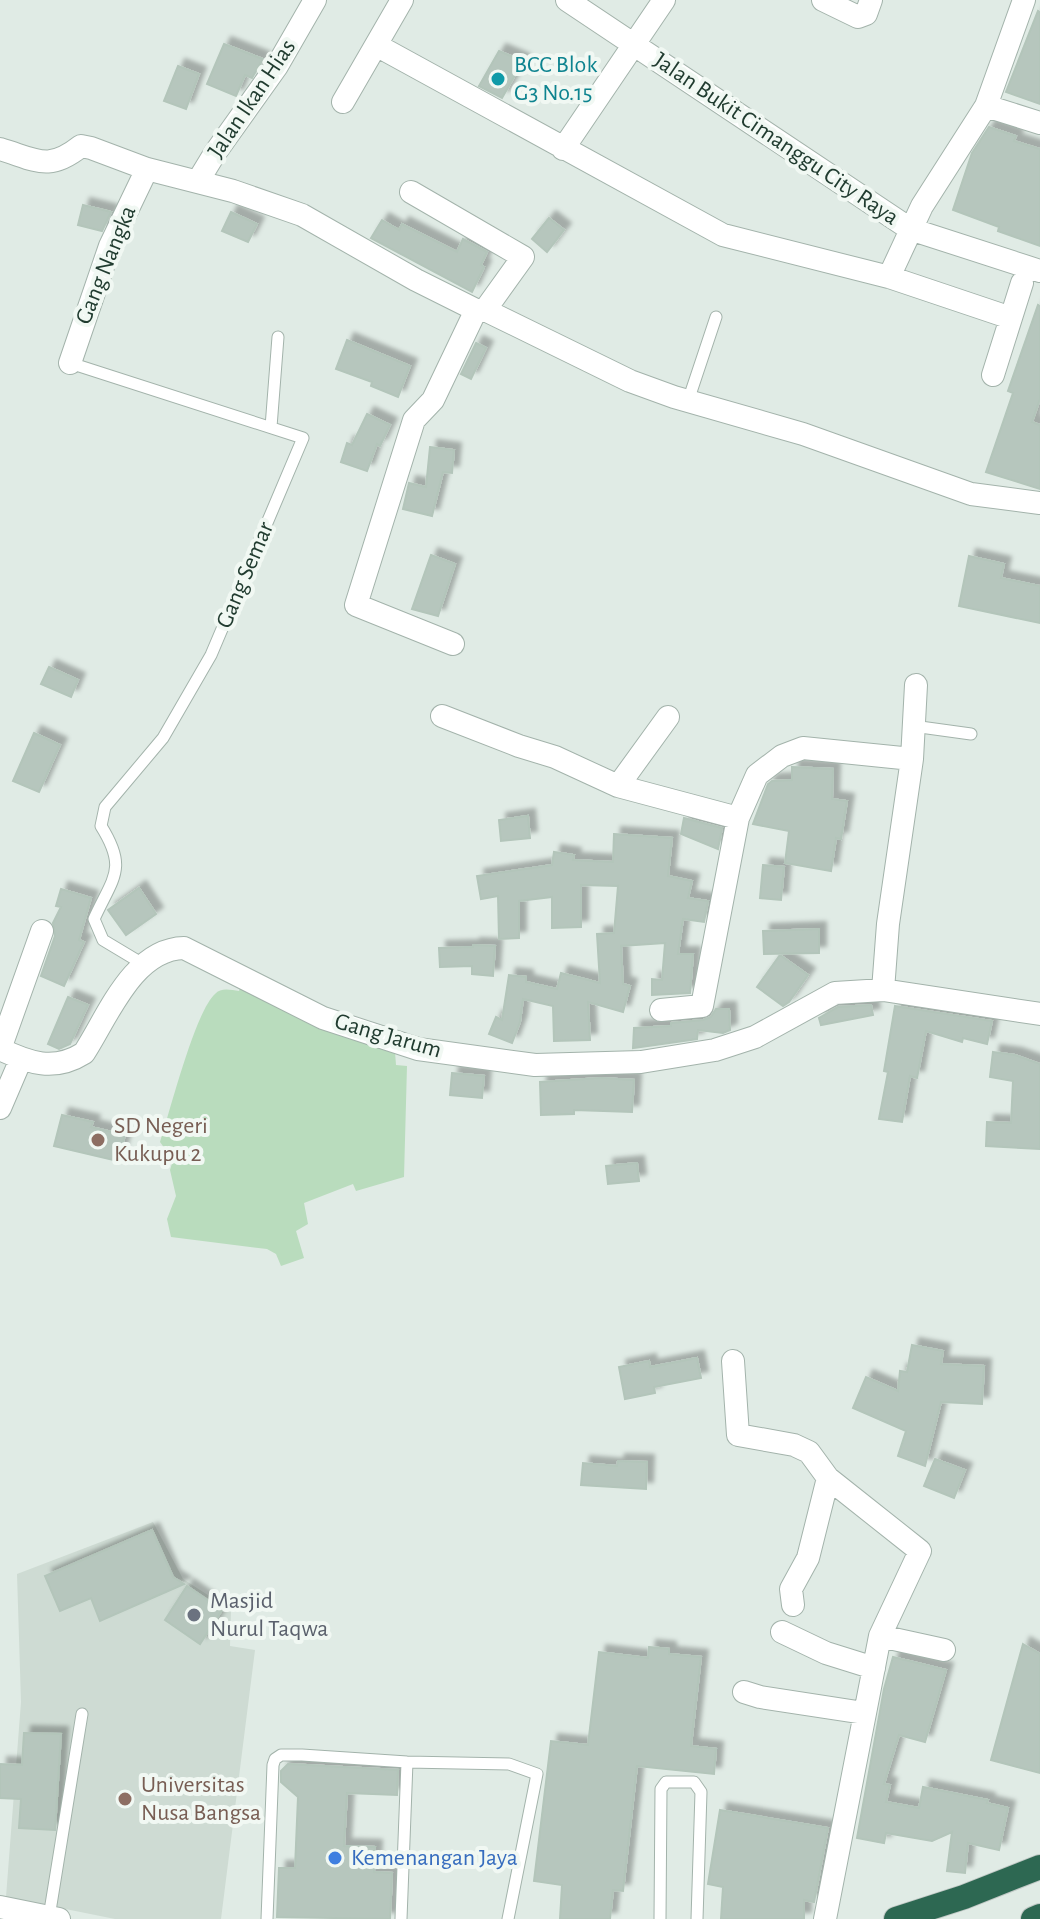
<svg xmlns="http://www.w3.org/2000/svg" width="1040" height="1919" font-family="'Alegreya Sans',sans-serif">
  <defs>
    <filter id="shadow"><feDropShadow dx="7" dy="-7" stdDeviation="2" flood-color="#0004"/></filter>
  </defs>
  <rect width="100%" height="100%" fill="#e0ebe5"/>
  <!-- built -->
  <path fill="#cedbd3" d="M153 1522 183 1579 231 1610 230 1646 255 1650 221 1919H115L6 1897 21 1702 17 1574Z"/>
  <!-- green -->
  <path fill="#b9dcbd" d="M243 979 395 1052 396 1065 407 1066 404 1177 356 1191 353 1184 304 1203 308 1224 296 1231 304 1258 281 1266 276 1254 267 1249 171 1237 167 1219 176 1196 170 1170 173 1160 160 1142C170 1111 195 1012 215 994 221 987 231 990 239 991Z"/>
  <!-- building -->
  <path fill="#b6c6bd" stroke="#b3c5ba" stroke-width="2" filter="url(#shadow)" d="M1038 11 1040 12V104L1006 92Z
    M224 44 263 59 252 78 245 75 236 96 207 84Z
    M499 51 523 61 502 98 479 86Z
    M178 66 199 74 186 109 164 101Z
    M989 127 1016 136 1014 141 1040 149V246L998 231 999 227 953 210 972 153Z
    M83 205 111 212 102 231 78 225Z
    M231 212 257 224 248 242 222 231Z
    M549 218 564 230 547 252 532 239Z
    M382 220 399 230 402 224 457 252 463 239 487 252 481 265 484 267 472 292 371 238Z
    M1038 305 1040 306V399L1032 422 1040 425V489L986 472 1013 393 1008 391Z
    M347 340 410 366 398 397 371 386 372 382 336 369Z
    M476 343 486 348 471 379 461 374Z
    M367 414 390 425 380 446 377 444 367 471 341 462 347 443 352 445Z
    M430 447 454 450 452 473 443 472 432 516 403 509 409 483 426 487Z
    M431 555 455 564 438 616 412 609Z
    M969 556 1004 564 1001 578 1040 586V623L959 606Z
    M49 667 78 680 71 697 41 684Z
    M34 733 60 745 39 792 13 781Z
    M792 767 833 769 832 799 847 801 841 839 836 838 831 871 785 863 789 831 753 824 768 784 772 781 792 780Z
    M528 816 530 838 501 841 499 820Z
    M684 818 722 828 718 849 681 834Z
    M614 834 672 838 668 876 692 881 688 898 708 901 704 922 683 919 678 954H693L690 993 652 995V979L662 980 665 943 621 946 623 984 630 986 623 1012 588 1002 590 1040 554 1041 553 1006 523 999 520 1022 512 1043 489 1034 496 1017 502 1020 509 975 526 977V982L557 989 561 973 600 983 597 934 614 933 618 886 581 885V927L552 928V897L519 901V938L499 939 498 896 481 899 477 876 552 865 554 852 574 855 573 860 613 862Z
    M763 865 784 867 781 900 760 898Z
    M139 888 156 914 126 935 108 910Z
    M61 889 91 898 79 940 84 942 64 986 41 976 55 936 53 923 61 907 56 906Z
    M819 929V953L764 954 763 931Z
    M473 945 495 946 493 976 472 974V966L440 967 439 948 473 947Z
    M780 955 808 975 789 1002 783 1006 757 987Z
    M68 997 88 1005 70 1044 59 1049 48 1044Z
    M871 1005 873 1015 821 1025 819 1018 838 1007Z
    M895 1006 992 1021 987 1044 963 1038 962 1042 926 1031 917 1078 910 1076 902 1122 879 1119 888 1072 884 1071Z
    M716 1009H729L730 1030 723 1033 698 1030 697 1039 633 1048 634 1028 671 1026V1023L703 1020 711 1017Z
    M993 1052 1015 1055 1040 1064V1149L986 1146 987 1122 1011 1123 1013 1081 990 1077Z
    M452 1073 484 1076 482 1098 450 1095Z
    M601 1078 634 1080 632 1112 574 1110V1114L541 1115 540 1082Z
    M62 1115 93 1122 91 1127 125 1135 118 1161 54 1146Z
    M637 1163 639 1181 608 1184 606 1166Z
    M912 1345 943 1351 941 1364 984 1366 982 1404 941 1402 925 1466 898 1456 906 1431 853 1408 866 1377 898 1391 900 1371 907 1372Z
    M697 1358 701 1378 654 1387 655 1393 625 1399 619 1367 649 1361 650 1367Z
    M935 1459 965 1470 954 1498 924 1486Z
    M618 1461 647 1462 646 1489 581 1485 583 1463 617 1466Z
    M152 1530 173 1577 184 1584 100 1621 91 1598 60 1611 45 1576Z
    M187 1586 222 1610 200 1644 165 1620Z
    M1023 1644 1040 1654V1773L991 1760Z
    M649 1647 669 1649V1654L701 1657 691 1746 716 1749 714 1774 637 1766 623 1891 613 1890 610 1919H560L562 1885 534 1881 551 1741 588 1745 599 1652 648 1658Z
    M893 1657 946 1670 925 1742 899 1735 884 1784 890 1785 886 1802 919 1808 923 1787 988 1800 987 1803 1008 1808 999 1850 968 1843 965 1873 947 1871 952 1832 932 1841 886 1833 884 1843 857 1838 884 1689Z
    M24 1733 61 1734 55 1830 19 1828 21 1799 0 1798V1764L22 1765Z
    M288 1764 398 1770 397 1795 347 1793 344 1846 375 1847 374 1872 392 1873 390 1919 277 1917 279 1868H295L298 1797 281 1782V1771Z
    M720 1810 828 1828 814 1902 804 1900V1919H721L723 1887 708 1884Z"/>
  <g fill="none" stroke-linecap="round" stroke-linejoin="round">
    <!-- lane casing -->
    <g stroke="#a3b3ab" stroke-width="13">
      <path id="lane" d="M70 363 303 438 211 655 163 738 105 807 101 826C128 869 113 877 94 919L103 940 143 964
        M688 401 716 317
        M271 427 278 337
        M913 726 971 734
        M49 1917 82 1714
        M267 1919 273 1765 275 1759 281 1755H302L407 1762 509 1764 537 1774 508 1919
        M401 1919 407 1762
        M660 1919 661 1789 666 1782H694L701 1792 697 1919"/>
    </g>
    <!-- street casing -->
    <g stroke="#a3b3ab" stroke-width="24">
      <path id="street" d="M567 0 910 229 1040 271
        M823 0 858 17 866 14 871 0
        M1024 0 986 106 1040 123
        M376 45 723 235 889 277 1011 318
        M343 102 402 0
        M0 149C37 160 48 172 81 146L91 148 147 169 233 191 302 215 416 280 476 310H485L630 381 674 397 803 434 971 494 1040 503
        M563 149 664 0
        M198 181 215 153 277 66 315 0
        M411 192 523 257 485 310
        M889 277 922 206 986 106
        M70 363 110 246 147 169
        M993 375 1022 283
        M453 644 356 605 414 420 433 400 476 310
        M442 716 519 746 555 757 618 786 738 818 702 1006 661 1010
        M618 786 668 717
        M738 818 757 775 782 756 803 748 912 759
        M883 990 888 924 912 759 916 685
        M0 1049C29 1063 54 1072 84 1053 108 1016 133 949 184 948L323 1018 418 1049 535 1065 641 1062 715 1050 755 1037 835 993 883 990 1040 1014
        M0 1049 42 931
        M0 1108 21 1059
        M733 1361 738 1435 794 1445 809 1452 828 1478 808 1558 791 1589 793 1605
        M782 1632 826 1653 874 1668
        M880 1636 944 1650
        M744 1692 760 1697 864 1713
        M0 1907 59 1919
        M825 1919 880 1636 920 1551 828 1478"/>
    </g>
    <!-- highway casing -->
    <g stroke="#c1c8c5" stroke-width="26">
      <path id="highway" d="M896 1919 964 1897 1040 1867
        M1033 1919 1040 1916"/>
    </g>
    <!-- lane -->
    <use href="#lane" stroke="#fff" stroke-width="11"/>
    <!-- street -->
    <use href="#street" stroke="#fff" stroke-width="22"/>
    <!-- highway -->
    <use href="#highway" stroke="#2d6852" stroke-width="24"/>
  </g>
  <!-- markers -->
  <circle fill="#0f9aa8" stroke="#f1f8f3" stroke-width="3" cx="498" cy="79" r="8"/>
  <g fill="#8d6e63" stroke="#f1f8f3" stroke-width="3">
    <circle cx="98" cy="1140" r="8"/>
    <circle cx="125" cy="1799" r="8"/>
  </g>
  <circle fill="#6b7280" stroke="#f1f8f3" stroke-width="3" cx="194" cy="1615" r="8"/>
  <circle fill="#3f7fe0" stroke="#f1f8f3" stroke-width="3" cx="335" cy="1858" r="8"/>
  <g text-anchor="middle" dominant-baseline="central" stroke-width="8" stroke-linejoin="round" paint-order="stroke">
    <!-- culture labels -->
    <g font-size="24" fill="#0d838f" stroke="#f1f8f3" text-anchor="start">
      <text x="514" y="65">BCC Blok<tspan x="514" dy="28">G3 No.15</tspan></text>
    </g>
    <!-- street labels -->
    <g font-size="24" fill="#213c30" stroke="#f1f8f3">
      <text transform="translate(252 99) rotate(-56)">Jalan Ikan Hias</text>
      <text transform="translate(776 139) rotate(34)">Jalan Bukit Cimanggu City Raya</text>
      <text transform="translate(106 265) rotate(-68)">Gang Nangka</text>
      <text transform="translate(245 575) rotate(-67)">Gang Semar</text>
      <text transform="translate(388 1036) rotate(16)">Gang Jarum</text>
    </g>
    <!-- education labels -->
    <g font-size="24" fill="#785e54" stroke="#f1f8f3" text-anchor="start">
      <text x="114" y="1126">SD Negeri<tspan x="114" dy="28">Kukupu 2</tspan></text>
      <text x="141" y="1785">Universitas<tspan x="141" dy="28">Nusa Bangsa</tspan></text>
    </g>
    <!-- worship labels -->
    <g font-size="24" fill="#5b616d" stroke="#f1f8f3" text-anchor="start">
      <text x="210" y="1601">Masjid<tspan x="210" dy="28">Nurul Taqwa</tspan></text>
    </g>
    <!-- shop labels -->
    <g font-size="24" fill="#366cbe" stroke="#f1f8f3" text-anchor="start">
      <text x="351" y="1858">Kemenangan Jaya</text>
    </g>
  </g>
</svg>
